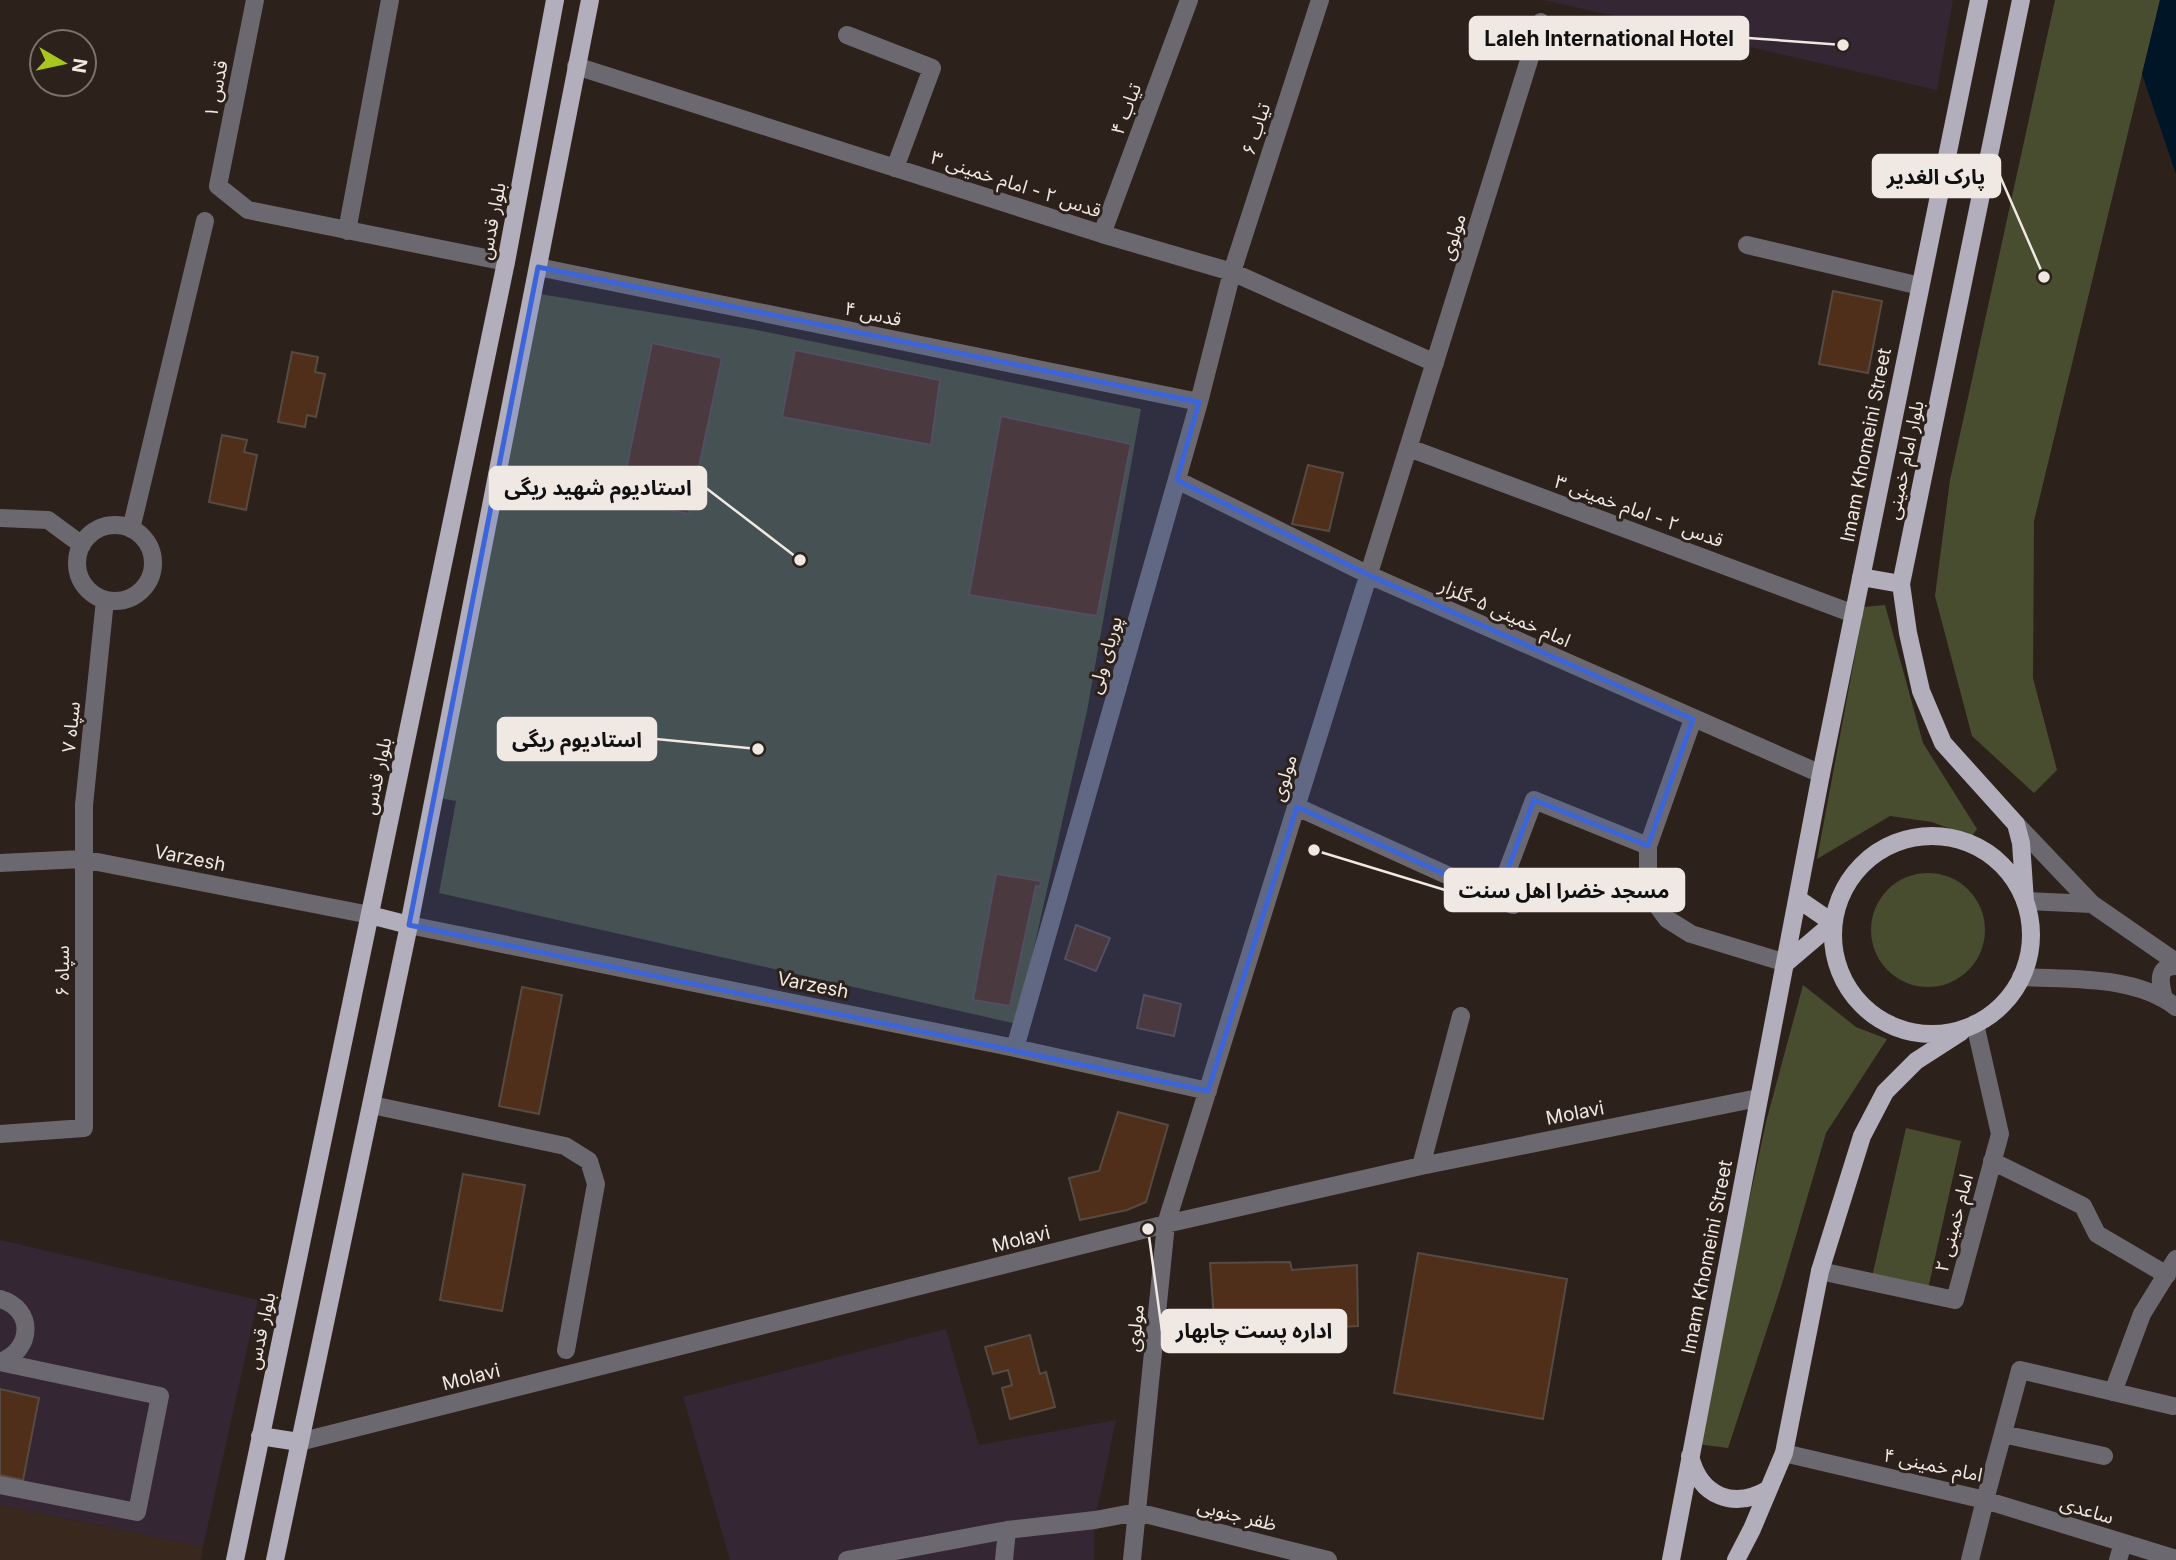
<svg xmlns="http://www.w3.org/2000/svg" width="2176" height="1560" font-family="Inter,'Noto Sans Arabic',sans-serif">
  <rect width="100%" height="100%" fill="#2d211b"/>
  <!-- commercial -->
  <path fill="#342633" d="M1544 0H1953L1937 90Z
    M0 1240 258 1300 203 1547 0 1505Z
    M946 1329 979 1445 1116 1420 1095 1520 1094 1560H730L683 1397Z"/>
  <!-- built -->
  <path fill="#39281e" d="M0 1505 203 1547 201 1560H0Z"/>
  <!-- green -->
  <path fill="#484d30" d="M2055 0H2160L2034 521 2033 678 2057 770 2034 793 1972 736 1935 596 1950 480Z
    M540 294 752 329 1141 409 1087 711 1017 1024 439 893 456 801 439 798Z
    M1885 605 1923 743 1977 829 1971 837 1932 822 1890 816 1817 859 1864 607Z
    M1871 930a57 57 0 1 1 114 0a57 57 0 1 1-114 0Z
    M1803 985 1856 1027 1887 1039 1826 1133 1781 1287 1728 1448 1697 1444 1766 1122Z
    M1906 1128 1961 1141 1928 1289 1872 1277Z"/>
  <!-- water -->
  <path fill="#001526" d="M2160 0H2176V174L2142 74Z"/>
  <!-- building -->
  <path fill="#4f2f1a" stroke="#574a42" stroke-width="2" d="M1833 291 1882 301 1868 373 1819 364Z
    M652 343 722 358 689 514 620 500Z
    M795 350 940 380 931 445 782 417Z
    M292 352 318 357 315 372 325 374 316 417 307 415 305 427 278 422Z
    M1001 416 1131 444 1097 616 969 595Z
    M222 435 247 440 244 452 257 455 246 510 209 502Z
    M1308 465 1343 473 1329 531 1292 524Z
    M996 874 1041 881 1040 887 1036 886 1010 1006 973 1000Z
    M1076 925 1110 938 1096 971 1065 959Z
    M522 987 562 995 539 1114 499 1106Z
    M1144 995 1181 1004 1174 1036 1137 1028Z
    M1118 1112 1168 1125 1146 1202 1127 1210 1080 1220 1069 1178 1099 1171Z
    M463 1174 525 1185 502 1311 440 1300Z
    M1418 1253 1567 1279 1543 1419 1394 1393Z
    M1290 1262 1292 1270 1357 1265 1358 1326 1215 1333 1210 1263Z
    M1030 1335 1040 1374 1046 1372 1055 1407 1010 1419 1002 1388 1012 1385 1008 1370 993 1374 985 1347Z
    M0 1389 39 1398 23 1480 0 1475Z"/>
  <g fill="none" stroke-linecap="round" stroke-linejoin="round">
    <!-- minor -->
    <path stroke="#6b696f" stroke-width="18" d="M255 0 218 186 248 210 506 262
      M847 35 932 68 895 168
      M576 66 1102 234 1232 272 1435 363
      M347 231 390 0
      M1102 234 1189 0
      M1747 245 1920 286
      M538 267 1199 402
      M1409 448 1854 614
      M1177 480 1369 575 1821 774
      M0 518 48 520 82 545
      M77 563a38 38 0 1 1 76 0a38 38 0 1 1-76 0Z
      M131 529 205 221
      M1693 719 1648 846V893L1667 919 1691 934 1786 963
      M1297 807 1513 905
      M2016 824 2092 904
      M0 863 82 859 370 915
      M1497 898 1534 800 1648 846
      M2025 901 2092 904 2176 962
      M409 925 1015 1048 1208 1091
      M2021 977C2071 980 2134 975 2176 1007
      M2164 998C2160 984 2156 966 2176 966
      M1015 1048 1199 402 1232 272 1320 0
      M372 1105 565 1146 589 1161 596 1184 566 1350
      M0 1134 84 1128V805L105 600
      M1992 1161 2083 1206 2097 1234 2167 1275
      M1421 1166 1461 1016
      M1820 1271 1955 1300 2000 1134 1975 1024
      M0 1299C35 1309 33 1350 0 1362
      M2113 1392 2142 1314 2176 1259
      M2003 1434 2104 1456
      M299 1442 1166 1224 1421 1166 1758 1098
      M1784 1453 1985 1500 2020 1370 2173 1406
      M0 1485 137 1512 160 1396 0 1362
      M847 1560 1007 1530 1095 1520 1137 1512 1328 1560
      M1004 1560 1007 1530
      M1132 1560 1166 1224 1541 22
      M1970 1560 1985 1500 2176 1559
      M2118 1560 2123 1543"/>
    <!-- major -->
    <path stroke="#b2aebb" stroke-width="18" d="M2021 0 1901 584 1908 633 1921 691 1943 743 2016 824 2021 843 2025 901
      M1861 577 1901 584
      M1833 935a99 99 0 1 1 198 0a99 99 0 1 1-198 0Z
      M370 915 409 925
      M1786 963 1833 923 1798 899
      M260 1436 299 1442
      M1690 1456C1700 1497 1734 1510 1769 1489
      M235 1560 506 262 555 0
      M275 1560 409 925 590 0
      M1671 1560 1821 774 1979 0
      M1736 1560 1752 1529 1784 1453 1820 1271 1862 1136 1885 1092 1916 1061 1961 1032"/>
  </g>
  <!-- marked area -->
  <path fill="#3d65da" fill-opacity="0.2" stroke="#3d65da" stroke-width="5" stroke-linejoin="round" d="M538 267 1199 402 1177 480 1369 575 1693 719 1648 846 1534 800 1497 898 1297 807 1208 1091 409 925Z"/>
  <g text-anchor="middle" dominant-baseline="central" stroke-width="6" stroke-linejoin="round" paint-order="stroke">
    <!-- street labels -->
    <g font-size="19" fill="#f0e8e3" stroke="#2d211b">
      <text transform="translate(216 89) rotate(-79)">قدس ۱</text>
      <text transform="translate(1126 109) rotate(-69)">تیاب ۴</text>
      <text transform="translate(1256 129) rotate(-72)">تیاب ۶</text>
      <text transform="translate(1016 184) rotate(18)">قدس ۲ - امام خمینی ۳</text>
      <text transform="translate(492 221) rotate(-79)">بلوار قدس</text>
      <text transform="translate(1453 237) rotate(-73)">مولوی</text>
      <text transform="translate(873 314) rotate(12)">قدس ۴</text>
      <text transform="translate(1866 445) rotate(-79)">Imam Khomeini Street</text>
      <text transform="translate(1905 460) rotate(-78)">بلوار امام خمینی</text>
      <text transform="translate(1639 511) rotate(20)">قدس ۲ - امام خمینی ۳</text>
      <text transform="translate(1505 613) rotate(24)">امام خمینی ۵-گلزار</text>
      <text transform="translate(1105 655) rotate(-74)">پوریای ولی</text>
      <text transform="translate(71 727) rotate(-84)">سپاه ۷</text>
      <text transform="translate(377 776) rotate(-78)">بلوار قدس</text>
      <text transform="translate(1284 778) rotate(-73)">مولوی</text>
      <text transform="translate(190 858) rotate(11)">Varzesh</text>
      <text transform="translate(62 971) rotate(-90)">سپاه ۶</text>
      <text transform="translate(813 985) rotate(11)">Varzesh</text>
      <text transform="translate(1575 1113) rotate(-11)">Molavi</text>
      <text transform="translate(1954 1223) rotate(-75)">امام خمینی ۲</text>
      <text transform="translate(1021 1239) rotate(-14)">Molavi</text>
      <text transform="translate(1707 1257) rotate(-79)">Imam Khomeini Street</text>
      <text transform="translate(1135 1328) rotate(-84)">مولوی</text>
      <text transform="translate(261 1331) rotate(-78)">بلوار قدس</text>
      <text transform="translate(471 1377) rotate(-14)">Molavi</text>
      <text transform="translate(1933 1465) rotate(12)">امام خمینی ۴</text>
      <text transform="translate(2087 1510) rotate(17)">ساعدی</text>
      <text transform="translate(1237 1515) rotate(14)">ظفر جنوبی</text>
    </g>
  </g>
  <!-- callouts -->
  <path fill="none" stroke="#f0e8e3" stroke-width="2.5" d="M1843 45L1748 38M2044 277L2000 176M800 560L706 488M758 749L656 739M1314 850L1445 890M1148 1229L1162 1331"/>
  <g fill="#f0e8e3" stroke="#2d211b" stroke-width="2.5">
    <circle cx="1843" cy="45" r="7"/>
    <circle cx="2044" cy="277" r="7"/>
    <circle cx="800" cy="560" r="7"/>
    <circle cx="758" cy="749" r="7"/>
    <circle cx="1314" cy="850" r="7"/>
    <circle cx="1148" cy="1229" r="7"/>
  </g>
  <g fill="#f0e8e3" stroke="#f0e8e3" stroke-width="2.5">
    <rect x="1470" y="17" width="278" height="42" rx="7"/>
    <rect x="1873" y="155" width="127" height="42" rx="7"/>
    <rect x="490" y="467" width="216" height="42" rx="7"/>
    <rect x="498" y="718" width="158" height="42" rx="7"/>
    <rect x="1445" y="869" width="239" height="42" rx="7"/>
    <rect x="1162" y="1310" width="184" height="42" rx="7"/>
  </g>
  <g font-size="21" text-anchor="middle" font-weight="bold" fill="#111">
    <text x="1609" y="46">Laleh International Hotel</text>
    <text x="1936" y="184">پارک الغدیر</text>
    <text x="598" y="495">استادیوم شهید ریگی</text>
    <text x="577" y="747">استادیوم ریگی</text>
    <text x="1564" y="898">مسجد خضرا اهل سنت</text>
    <text x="1254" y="1338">اداره پست چابهار</text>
  </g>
  <!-- north arrow -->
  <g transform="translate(63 63) rotate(99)"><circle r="33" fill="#2d211b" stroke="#7b716b" stroke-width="2"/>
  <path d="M0-5L12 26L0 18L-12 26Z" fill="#a7c71e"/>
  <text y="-10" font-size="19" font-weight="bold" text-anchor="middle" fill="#f0e8e3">N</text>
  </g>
</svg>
